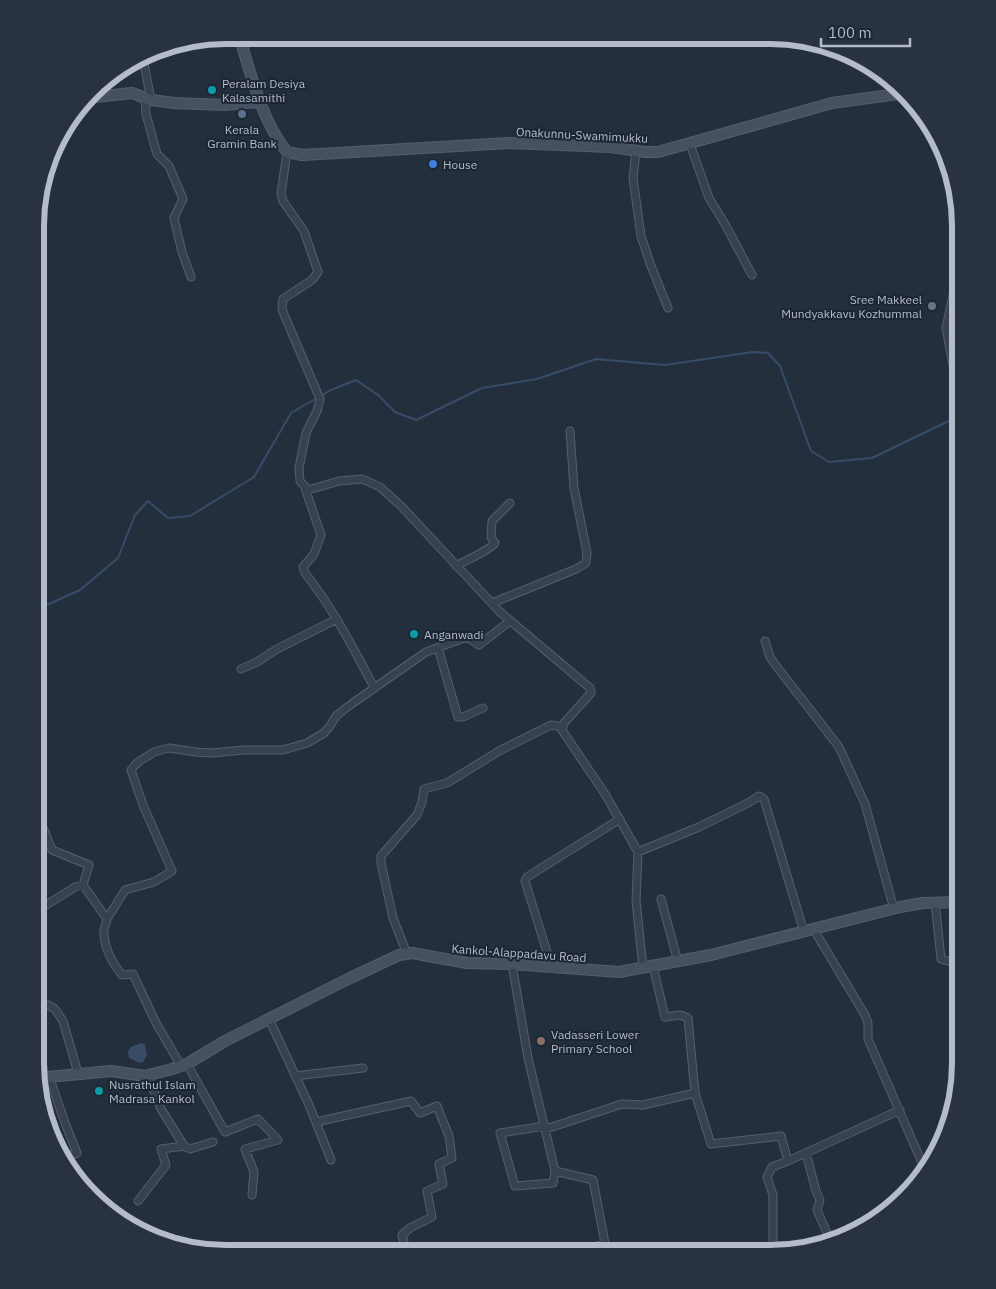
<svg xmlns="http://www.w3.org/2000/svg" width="996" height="1289" font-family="'IBM Plex Sans',sans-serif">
  <rect width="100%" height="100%" fill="#242f3e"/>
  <!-- water -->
  <path fill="#394c67" d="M142 1043 145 1045 147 1055 143 1062 139 1063 129 1058 128 1052 130 1047Z"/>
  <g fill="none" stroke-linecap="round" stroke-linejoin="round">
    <!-- stream -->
    <path stroke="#394c67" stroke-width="2" d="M36 611 38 609 80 590 118 558 135 515 148 501 168 518 190 516 254 477 291 413 331 390 356 380 378 395 395 412 416 420 482 388 537 379 596 359 665 365 753 352 768 353 780 366 811 451 829 462 872 458 957 417"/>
    <!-- street casing -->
    <g stroke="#565f6c" stroke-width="9">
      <path id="street" d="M143 58 151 100
        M145 97 146 114 157 154 169 166 183 199 174 218 182 252 191 277
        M690 144 709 198 725 224 752 275
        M636 151 633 178 641 236 651 266 668 308
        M287 152 281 194 283 201 304 231 318 272 312 280 283 299 282 308 283 312 320 399 317 411 306 433 299 468 300 481 308 490 339 481 362 479 380 487 401 506 500 612 590 688 591 693 564 723 562 730 605 794 638 852 636 901 643 968
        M961 431 954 370 946 328 961 258
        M305 488 321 535 314 554 303 567 305 573C333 608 353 648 374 687
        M456 566C466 560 489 551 495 543L491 537 492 521 510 503
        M492 603 576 569 586 563 587 553 574 488 570 431
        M765 641 770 657 777 667 839 747 865 804 894 909
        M438 648 458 717H463L483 708
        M241 669 257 662 277 649 337 619
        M42 825 52 850 89 865 83 885
        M638 852 699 827 748 803 759 796 764 799 804 932
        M661 899 678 962
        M935 902 941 959 961 965
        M35 912 75 887 83 885 107 919 125 890 154 882 172 871 143 805 131 770 138 762 154 752 169 748 196 752 211 753 244 750H283L307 743 324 733 330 726 336 716 350 705 426 652 464 638 470 639 479 645 510 621
        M107 919C106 924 103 930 104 935 105 949 113 964 122 975L133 974 156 1023 181 1066
        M814 930 865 1015 868 1023V1039L926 1172
        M407 954 393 918 381 863V856L417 815 422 802 424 789 447 783 499 751 551 725 562 727
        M512 964 528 1058 555 1171 593 1180 607 1254
        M552 968 525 881 527 877 620 819
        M35 998 55 1009 63 1021 78 1073
        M269 1019 309 1105 331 1160
        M187 1064 225 1132 258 1119 278 1140 245 1149 254 1172 252 1195
        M49 1076 65 1123 77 1153 62 1159
        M148 1076 161 1109 184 1146 190 1149 213 1142
        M295 1076 363 1068
        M695 1093 711 1144 781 1136 788 1161 772 1167 767 1177 773 1195V1241L776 1253
        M316 1122 411 1101 420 1113 437 1106 449 1136 452 1158 439 1164 443 1184 427 1191 432 1217 410 1228 402 1235 407 1253
        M545 1126 500 1133 515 1186 553 1183 555 1171
        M546 1129 622 1104 643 1105 695 1093 688 1018 680 1015 665 1017 653 966
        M806 1153 816 1191 820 1200 817 1210 827 1233 826 1240 822 1242
        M63 1159 70 1171
        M788 1161 900 1110
        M138 1201 166 1165 161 1149 184 1146
        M568 1253 604 1244"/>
    </g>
    <!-- secondary casing -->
    <g stroke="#565f6c" stroke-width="12">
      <path id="secondary" d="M239 35C251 75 261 119 287 152L302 155 509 143 611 147 645 152H658L832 103 905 93
        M87 98 132 93 151 100 174 103 224 105 259 102
        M38 1078 111 1071 145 1076 172 1069 187 1064 225 1041 348 979 399 955 412 953 467 963 512 964 619 972 711 955 900 907 923 903 961 902"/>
    </g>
    <!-- street -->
    <use href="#street" stroke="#38414e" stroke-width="7"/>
    <!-- secondary -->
    <use href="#secondary" stroke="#465061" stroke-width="10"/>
  </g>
  <!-- markers -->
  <g fill="#0f9aa8" stroke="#1d2633" stroke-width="2">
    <circle cx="212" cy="90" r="5"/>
    <circle cx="414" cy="634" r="5"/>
    <circle cx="99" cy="1091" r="5"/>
  </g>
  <circle fill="#5c6f8a" stroke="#1d2633" stroke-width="2" cx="242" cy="114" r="5"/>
  <circle fill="#3f7fe0" stroke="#1d2633" stroke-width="2" cx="433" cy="164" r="5"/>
  <circle fill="#6b7280" stroke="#1d2633" stroke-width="2" cx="932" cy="306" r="5"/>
  <circle fill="#8d6e63" stroke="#1d2633" stroke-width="2" cx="541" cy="1041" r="5"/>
  <g text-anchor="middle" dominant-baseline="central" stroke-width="4" stroke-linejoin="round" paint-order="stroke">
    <!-- poi labels -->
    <g font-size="12" fill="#b4bcc9" stroke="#1d2633" text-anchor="start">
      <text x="222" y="83">Peralam Desiya<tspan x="222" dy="14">Kalasamithi</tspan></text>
      <text x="242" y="129" text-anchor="middle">Kerala<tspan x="242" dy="14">Gramin Bank</tspan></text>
      <text x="443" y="164">House</text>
      <text x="922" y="299" text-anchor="end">Sree Makkeel<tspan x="922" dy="14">Mundyakkavu Kozhummal</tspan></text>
      <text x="424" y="634">Anganwadi</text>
      <text x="551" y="1034">Vadasseri Lower<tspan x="551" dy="14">Primary School</tspan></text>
      <text x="109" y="1084">Nusrathul Islam<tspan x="109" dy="14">Madrasa Kankol</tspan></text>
    </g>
    <!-- street labels -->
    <g font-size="12" fill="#b4bcc9" stroke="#1d2633">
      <text transform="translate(582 135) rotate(3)">Onakunnu-Swamimukku</text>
      <text transform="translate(519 953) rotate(4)">Kankol-Alappadavu Road</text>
    </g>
  </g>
  <!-- crop -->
  <path d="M0 0H996V1289H0ZM226 44H770A182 182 0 0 1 952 226V1063A182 182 0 0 1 770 1245H226A182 182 0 0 1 44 1063V226A182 182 0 0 1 226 44Z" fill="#29323f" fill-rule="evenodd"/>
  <path fill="none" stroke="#b4bcc9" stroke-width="6" d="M226 44H770A182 182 0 0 1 952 226V1063A182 182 0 0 1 770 1245H226A182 182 0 0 1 44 1063V226A182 182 0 0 1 226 44Z"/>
  <!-- scale -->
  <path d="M821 38v8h89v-8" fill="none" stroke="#b4bcc9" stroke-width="2.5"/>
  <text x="828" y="38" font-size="15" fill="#b4bcc9" stroke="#1d2633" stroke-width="4" paint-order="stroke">100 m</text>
</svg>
